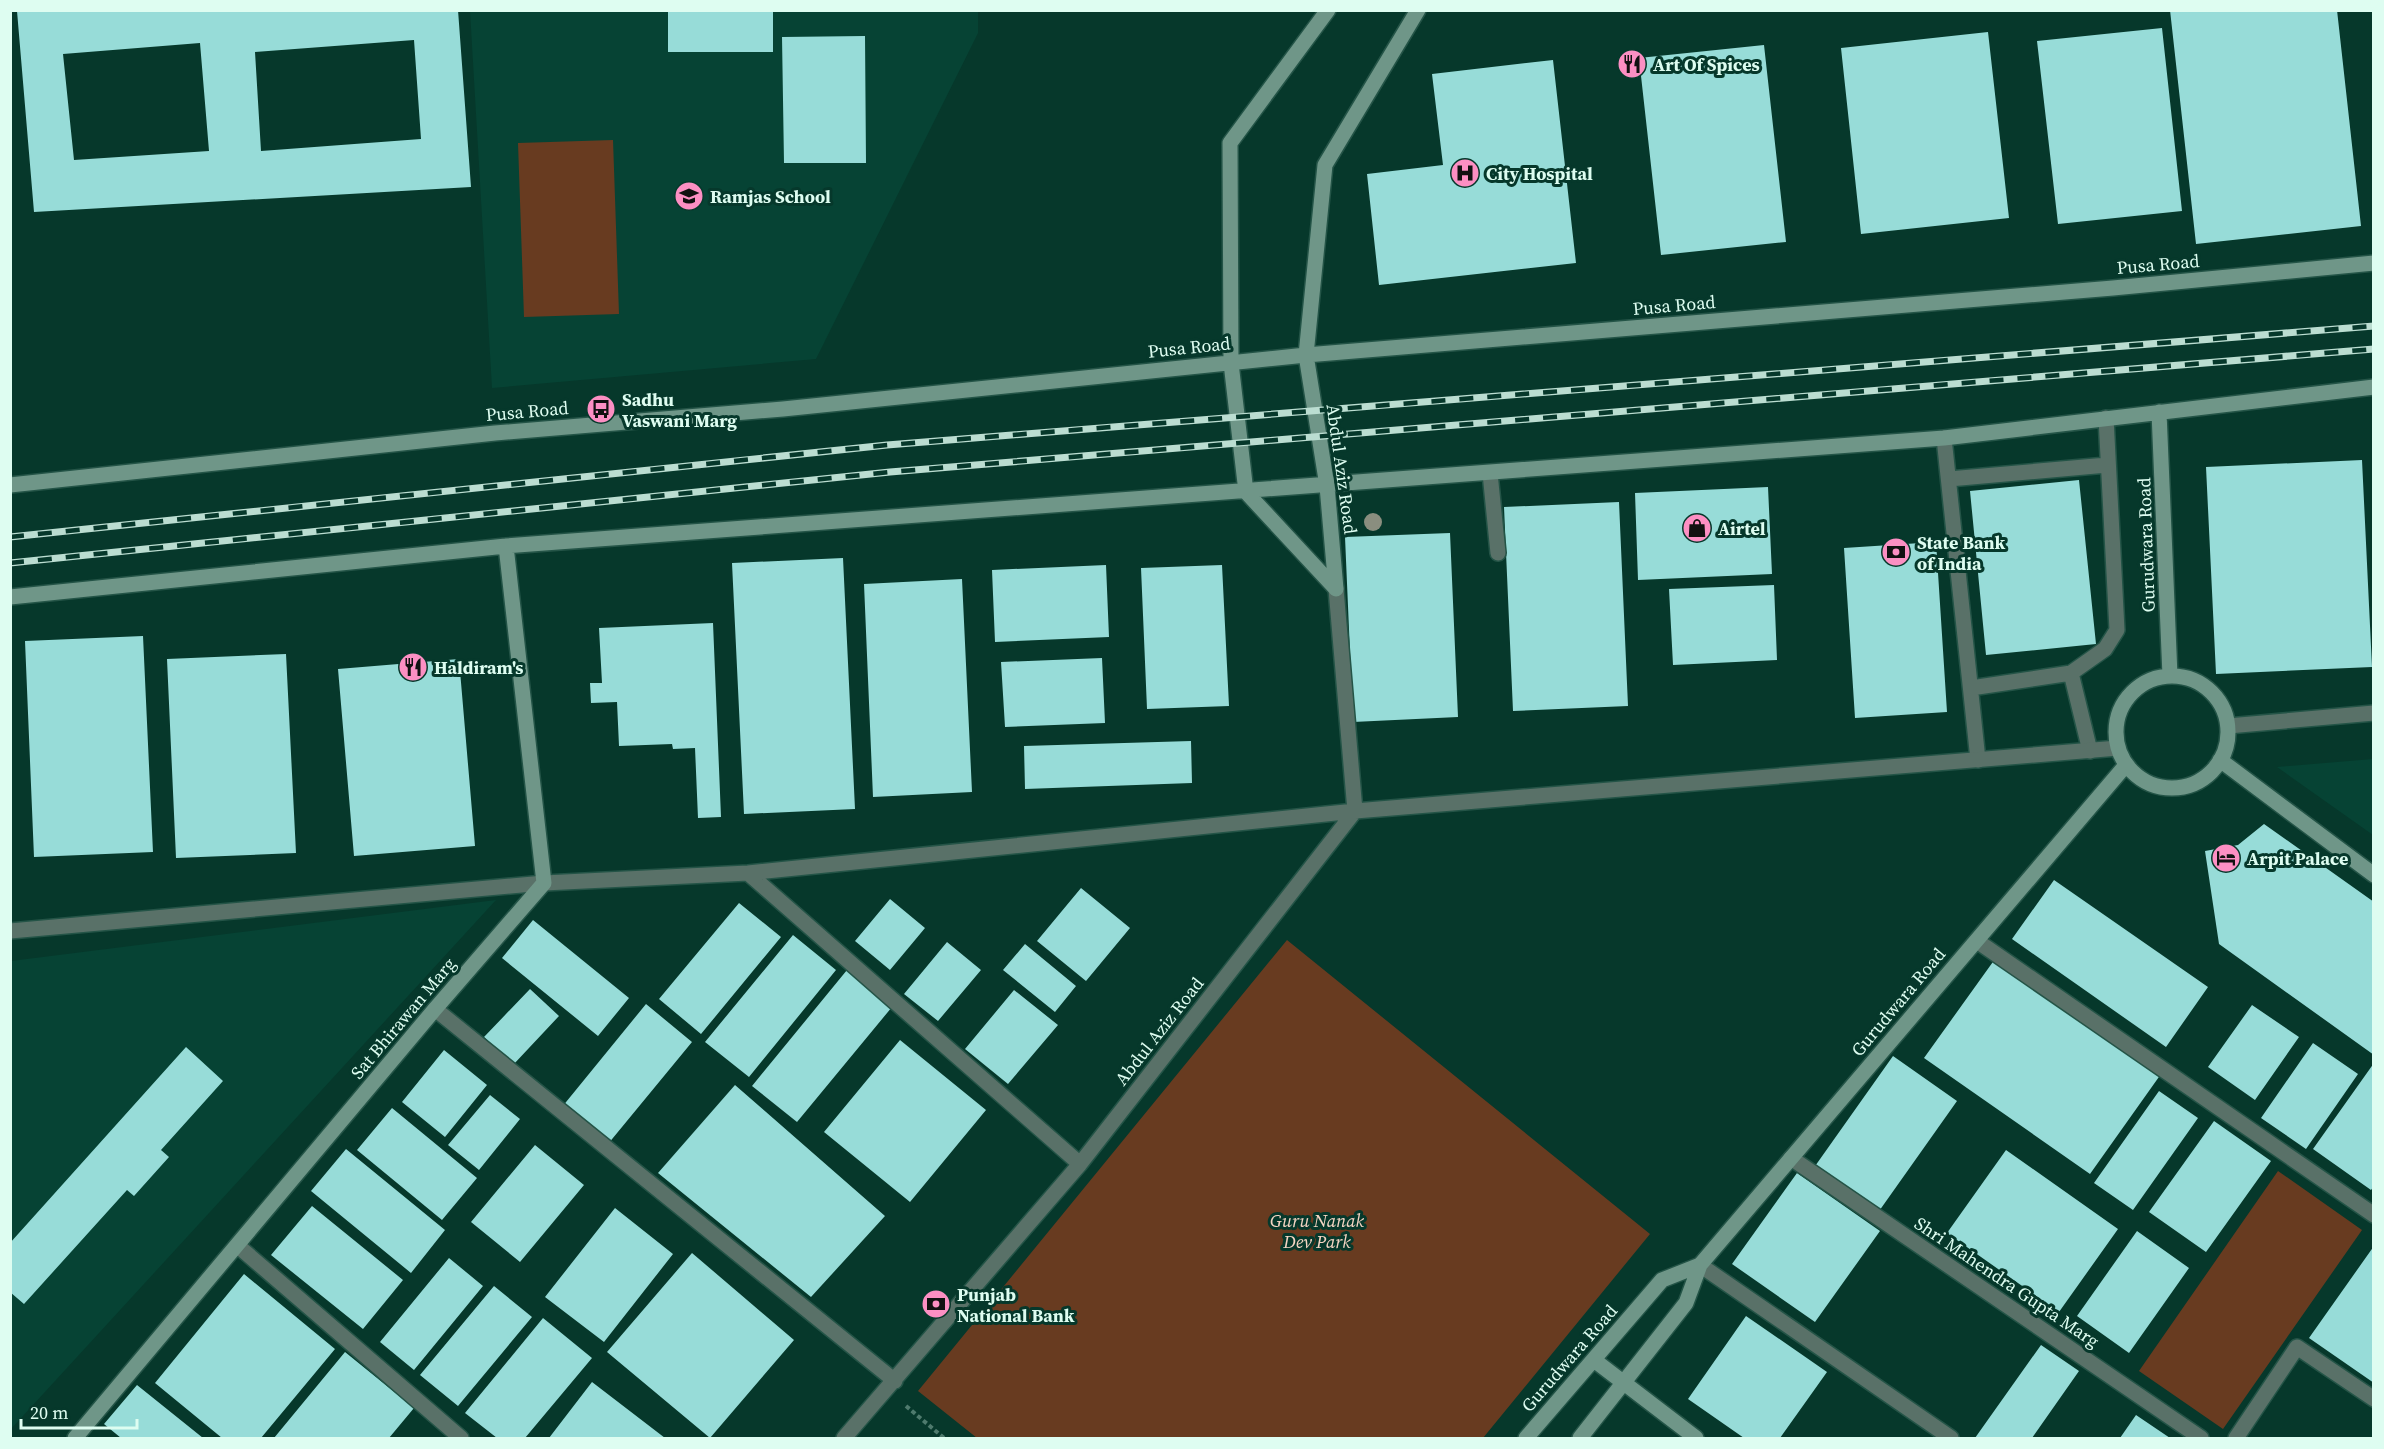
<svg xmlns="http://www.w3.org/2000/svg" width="2384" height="1449" font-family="'Source Serif 4',serif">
  <rect width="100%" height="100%" fill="#06382b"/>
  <!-- built -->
  <path fill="#064334" d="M470 11H978V33L816 359 492 388Z
    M2373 759V835L2277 767Z
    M496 900 11 1429V961Z"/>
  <!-- green -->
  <path fill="#683b20" d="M613 140 619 314 524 317 518 143Z
    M1287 940 1650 1234 1483 1438H977L918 1391Z
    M2278 1171 2362 1230 2223 1429 2139 1371Z"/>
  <!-- building -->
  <path fill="#97dcd8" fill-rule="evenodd" d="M458 10 471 187 34 212 17 11ZM414 40 421 139 261 151 255 52ZM200 43 209 151 74 160 63 54Z
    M668 10H773V52H668Z
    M2170 10H2337L2361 226 2196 244Z
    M2162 28 2182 211 2058 224 2037 41Z
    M1988 32 2009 218 1861 234 1841 48Z
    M865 36 866 163H784L782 37Z
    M1764 45 1786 242 1661 255 1639 58Z
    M1553 60 1576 263 1379 285 1367 174 1443 165 1432 74Z
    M2362 460 2372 667 2216 674 2206 467Z
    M2079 480 2096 644 1986 655 1970 491Z
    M1768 487 1772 574 1638 580 1635 493Z
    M1619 502 1628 706 1513 711 1504 507Z
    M1450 533 1458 717 1353 722 1345 537Z
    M1936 542 1947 712 1855 718 1844 548Z
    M843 558 855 809 744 814 732 563Z
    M1106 565 1109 637 995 642 992 570Z
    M1222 565 1229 706 1147 709 1141 568Z
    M962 579 972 792 873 797 864 584Z
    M1774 585 1777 660 1673 665 1669 589Z
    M713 623 721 817 698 818 695 748 673 749 672 744 619 746 617 702 591 703 590 683H602L599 628Z
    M143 636 153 852 34 857 25 641Z
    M286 654 296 853 176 858 167 659Z
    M1102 658 1105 723 1005 727 1001 662Z
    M459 659 475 846 354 856 338 669Z
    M1191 741 1192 783 1025 789 1024 746Z
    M2264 824 2374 902V1055L2219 944 2205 851 2238 845Z
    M2054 880 2208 987 2166 1047 2012 939Z
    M1081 888 1130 928 1086 981 1037 941Z
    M890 899 925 928 890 970 855 941Z
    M739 903 781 937 701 1034 659 999Z
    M533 920 629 998 598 1036 502 958Z
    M793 935 836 970 749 1077 705 1042Z
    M947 942 981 970 938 1021 904 994Z
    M1025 944 1076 986 1055 1012 1003 970Z
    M1995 959 2161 1074 2090 1174 1924 1058Z
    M847 970 892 1007 797 1122 752 1086Z
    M530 989 559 1016 513 1065 484 1037Z
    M1014 990 1058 1025 1008 1084 965 1049Z
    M646 1004 692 1042 608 1144 562 1107Z
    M2252 1005 2299 1037 2255 1100 2208 1067Z
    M900 1040 986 1110 910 1202 824 1132Z
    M2313 1043 2358 1074 2306 1149 2261 1118Z
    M186 1047 223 1081 161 1150 169 1157 134 1196 127 1190 24 1304 10 1292V1243Z
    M444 1050 487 1085 445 1137 402 1102Z
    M1893 1056 1957 1101 1877 1214 1813 1169Z
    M2374 1063V1186L2371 1190 2313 1149Z
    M735 1085 885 1216 811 1297 658 1173Z
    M2159 1091 2198 1118 2133 1210 2094 1183Z
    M490 1095 520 1119 479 1170 448 1145Z
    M392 1108 477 1178 442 1220 357 1150Z
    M2214 1121 2271 1161 2206 1252 2149 1212Z
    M535 1145 584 1185 520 1262 471 1222Z
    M346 1149 445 1230 411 1273 311 1191Z
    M2006 1150 2118 1229 2059 1312 1947 1233Z
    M1797 1173 1880 1231 1815 1322 1732 1264Z
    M312 1206 403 1280 363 1329 271 1255Z
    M615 1208 673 1254 604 1342 545 1297Z
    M2137 1231 2189 1268 2129 1353 2077 1316Z
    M2374 1246V1383L2309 1338Z
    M692 1253 794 1340 710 1438 607 1352Z
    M449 1258 483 1286 414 1370 380 1342Z
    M244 1274 335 1349 261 1438H222L155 1383Z
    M494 1286 532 1317 458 1406 420 1375Z
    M1746 1316 1827 1372 1780 1438H1744L1688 1399Z
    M543 1318 592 1358 525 1438H497L465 1413Z
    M2041 1345 2079 1371 2032 1438H1975Z
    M345 1352 414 1408 389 1438H274Z
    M592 1382 665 1438H549Z
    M137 1385 203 1438H121L104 1424Z
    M2136 1415 2170 1438H2120Z"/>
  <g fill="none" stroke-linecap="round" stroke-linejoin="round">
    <!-- lane casing -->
    <g stroke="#245447" stroke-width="18">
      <path id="lane" d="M1944 438 1978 760
        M1490 473 1498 553
        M1949 479 2107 465
        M2071 673 2090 751
        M1971 688 2071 673 2105 649 2117 630 2106 418
        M2236 1438 2297 1347 2374 1399"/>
    </g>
    <!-- street casing -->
    <g stroke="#245447" stroke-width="18">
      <path id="street" d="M2228 726 2374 713
        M748 873 1080 1164
        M10 931 544 883 748 873 1355 811 2118 748
        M1977 941 2374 1215
        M435 1009 895 1381
        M1791 1158 2201 1438
        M238 1246 461 1438
        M1700 1265 1951 1438
        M844 1438 1080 1164 1355 811 1336 589"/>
    </g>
    <!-- secondary casing -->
    <g stroke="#245447" stroke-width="18">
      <path id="secondary" d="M1328 10 1230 143 1231 363 1246 492 1336 589
        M2159 412 2170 676
        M10 485 495 433 783 409 1306 355 2113 288 2374 263
        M1336 589 1327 486 1306 355 1325 165 1418 10
        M10 597 506 546 1944 438 2374 387
        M2116 732a56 56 0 1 1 112 0a56 56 0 1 1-112 0Z
        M2220 760 2374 875
        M1594 1360 1696 1438
        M75 1438 435 1009 544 883 506 546
        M1526 1438 1662 1280 1700 1265
        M1580 1438 1686 1303 1700 1265 2126 765"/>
    </g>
    <!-- path -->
    <path stroke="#4e7a6d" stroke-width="4" stroke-dasharray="4.5 3" stroke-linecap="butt" d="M906 1406 944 1438"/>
    <!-- lane -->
    <use href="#lane" stroke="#597168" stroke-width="15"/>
    <!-- street -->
    <use href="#street" stroke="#597168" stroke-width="15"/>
    <!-- secondary -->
    <use href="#secondary" stroke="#6f9688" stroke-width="15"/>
    <!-- rail casing -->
    <g stroke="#bbddd1" stroke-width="7">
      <path id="rail" d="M10 537 887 445 2374 326
        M10 563 890 472 2374 349"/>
    </g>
    <!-- rail -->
    <use href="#rail" stroke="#06382b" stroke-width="4.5" stroke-dasharray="14" stroke-linecap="butt"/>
  </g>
  <!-- trees -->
  <circle fill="#8a8e7f" cx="1373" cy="522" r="9"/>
  <!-- icons -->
  <defs>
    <g id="restaurant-disc" transform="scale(1.5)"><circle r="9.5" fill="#fc8fc3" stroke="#06382b"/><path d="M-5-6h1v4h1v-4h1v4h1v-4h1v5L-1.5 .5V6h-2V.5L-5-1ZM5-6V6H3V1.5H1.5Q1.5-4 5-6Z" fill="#111"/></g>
    <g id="hospital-disc" transform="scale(1.5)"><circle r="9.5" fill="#fc8fc3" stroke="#06382b"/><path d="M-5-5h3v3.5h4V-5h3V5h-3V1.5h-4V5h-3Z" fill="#111"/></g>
    <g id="school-disc" transform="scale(1.5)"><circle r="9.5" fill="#fc8fc3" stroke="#06382b"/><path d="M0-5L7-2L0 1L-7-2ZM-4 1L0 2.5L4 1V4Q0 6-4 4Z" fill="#111"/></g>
    <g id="bus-disc" transform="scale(1.5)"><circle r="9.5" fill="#fc8fc3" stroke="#06382b"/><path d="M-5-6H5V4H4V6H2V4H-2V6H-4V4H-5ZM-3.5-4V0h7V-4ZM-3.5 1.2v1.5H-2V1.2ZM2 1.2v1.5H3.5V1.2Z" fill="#111"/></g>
    <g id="shop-disc" transform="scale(1.5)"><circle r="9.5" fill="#fc8fc3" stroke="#06382b"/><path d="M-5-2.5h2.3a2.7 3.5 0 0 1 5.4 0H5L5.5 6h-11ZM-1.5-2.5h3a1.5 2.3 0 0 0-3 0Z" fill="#111"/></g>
    <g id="bank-disc" transform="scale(1.5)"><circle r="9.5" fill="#fc8fc3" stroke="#06382b"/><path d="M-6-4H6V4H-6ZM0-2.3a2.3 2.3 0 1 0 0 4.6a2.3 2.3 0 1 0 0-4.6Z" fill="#111"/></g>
    <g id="hotel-disc" transform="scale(1.5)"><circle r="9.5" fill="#fc8fc3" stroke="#06382b"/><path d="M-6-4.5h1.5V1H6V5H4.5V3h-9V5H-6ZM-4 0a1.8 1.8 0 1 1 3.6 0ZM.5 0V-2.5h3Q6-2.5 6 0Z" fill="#111"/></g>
  </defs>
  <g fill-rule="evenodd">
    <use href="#restaurant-disc" x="1632" y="64"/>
    <use href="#hospital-disc" x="1465" y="173"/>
    <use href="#school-disc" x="689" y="196"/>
    <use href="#bus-disc" x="601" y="409"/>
    <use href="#shop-disc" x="1697" y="528"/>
    <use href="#bank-disc" x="1896" y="552"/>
    <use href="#restaurant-disc" x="413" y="667"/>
    <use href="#hotel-disc" x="2226" y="858"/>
    <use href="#bank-disc" x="936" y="1304"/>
  </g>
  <g text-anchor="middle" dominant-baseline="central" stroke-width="6" stroke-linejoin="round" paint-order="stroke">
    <!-- poi labels -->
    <g font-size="18" font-weight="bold" fill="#defdf1" stroke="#06382b" text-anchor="start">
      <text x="1653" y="64">Art Of Spices</text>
      <text x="1486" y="173">City Hospital</text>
      <text x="710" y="196">Ramjas School</text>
      <text x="622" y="399">Sadhu<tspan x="622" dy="21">Vaswani Marg</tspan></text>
      <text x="1718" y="528">Airtel</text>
      <text x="1917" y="542">State Bank<tspan x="1917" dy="21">of India</tspan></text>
      <text x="434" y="667">Haldiram's</text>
      <text x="2247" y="858">Arpit Palace</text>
      <text x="957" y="1294">Punjab<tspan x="957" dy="21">National Bank</tspan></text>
    </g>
    <!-- street labels -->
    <g font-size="18" fill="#defdf1" stroke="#06382b">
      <text transform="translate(2158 264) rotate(-5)">Pusa Road</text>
      <text transform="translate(1674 305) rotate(-5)">Pusa Road</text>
      <text transform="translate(1189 347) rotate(-6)">Pusa Road</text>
      <text transform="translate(527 411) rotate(-5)">Pusa Road</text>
      <text transform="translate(1342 469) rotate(82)">Abdul Aziz Road</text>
      <text transform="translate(2146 545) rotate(-92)">Gurudwara Road</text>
      <text transform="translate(1898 1002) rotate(-50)">Gurudwara Road</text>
      <text transform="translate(403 1018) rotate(-50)">Sat Bhirawan Marg</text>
      <text transform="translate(1159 1031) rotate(-52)">Abdul Aziz Road</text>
      <text transform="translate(2007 1282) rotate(34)">Shri Mahendra Gupta Marg</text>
      <text transform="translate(1569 1358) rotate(-49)">Gurudwara Road</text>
    </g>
    <!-- park labels -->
    <g font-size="18" font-style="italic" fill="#f6d5c3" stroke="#06382b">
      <text x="1317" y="1220">Guru Nanak<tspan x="1317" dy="21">Dev Park</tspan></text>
    </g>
  </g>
  <!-- border -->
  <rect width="2384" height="1449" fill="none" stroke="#defdf1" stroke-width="24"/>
  <!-- scale -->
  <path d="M21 1419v9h116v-9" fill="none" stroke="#defdf1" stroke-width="3"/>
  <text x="30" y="1419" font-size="18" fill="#defdf1" stroke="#06382b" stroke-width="4.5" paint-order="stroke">20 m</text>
</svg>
